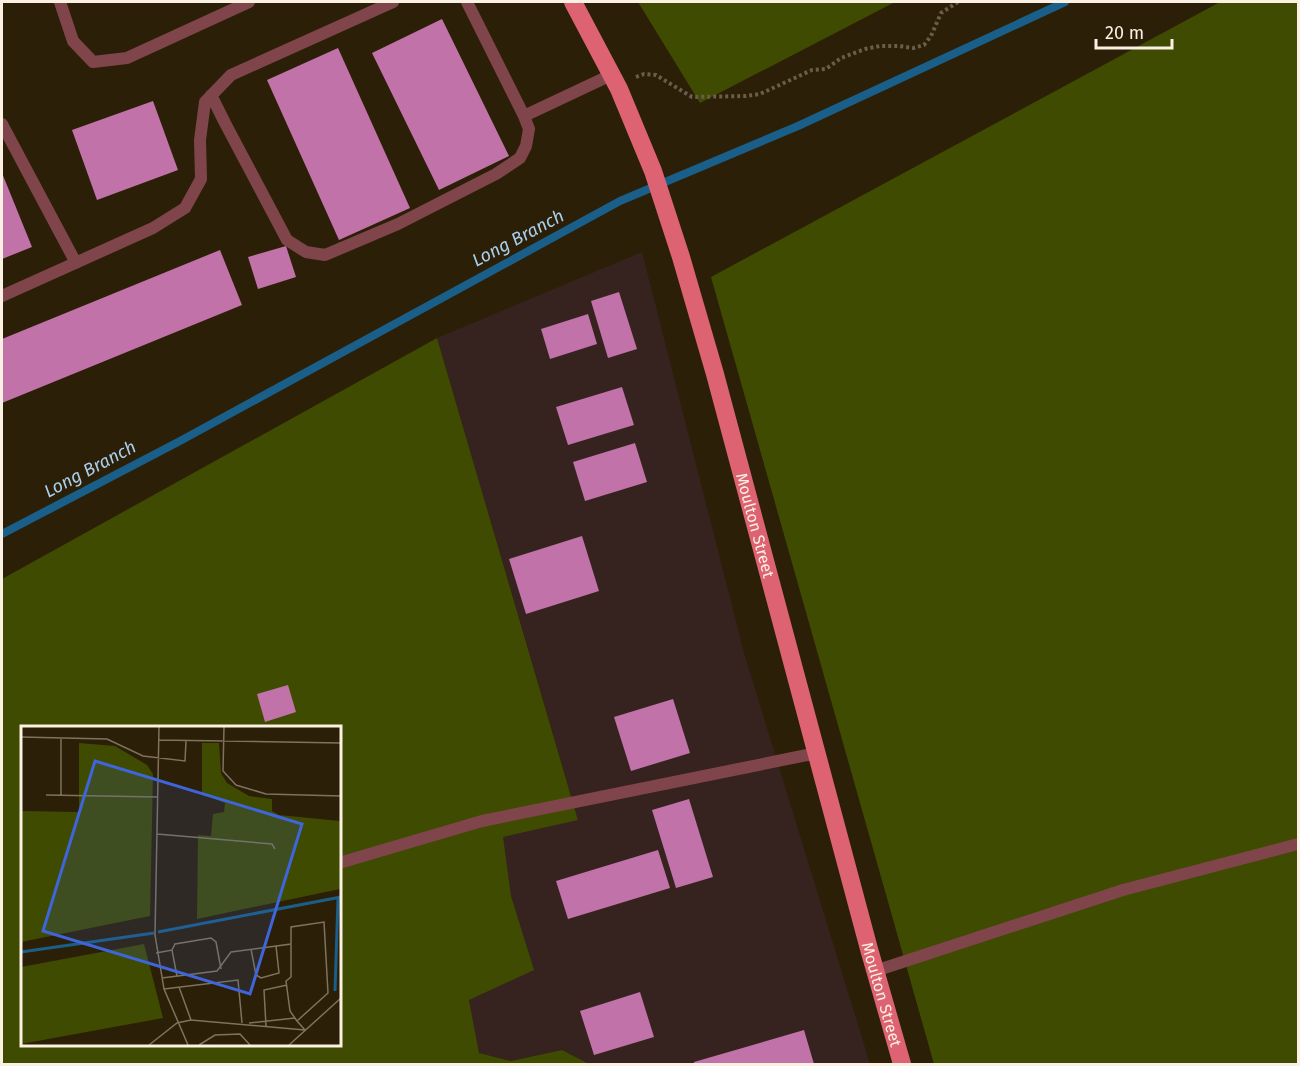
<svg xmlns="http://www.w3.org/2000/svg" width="1300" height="1066" font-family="'Fira Sans',sans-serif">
  <rect width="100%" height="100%" fill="#2c1f07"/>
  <!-- commercial -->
  <path fill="#36231f" d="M642 252 744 653 870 1064H589L562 1050 511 1061 479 1053 469 1000 511 896 502 836 578 819 437 338Z"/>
  <!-- green -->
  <path fill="#3f4b00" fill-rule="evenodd" d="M638 2H895L700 103Z
    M1220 2H1298V1064H934L711 277Z
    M437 338 578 820 503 837 511 896 534 970 469 1000 479 1053 511 1061 562 1050 589 1064H2V579ZM22 727H339V1044H22Z"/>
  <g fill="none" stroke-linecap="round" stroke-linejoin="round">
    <!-- stream -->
    <path stroke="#1a5f89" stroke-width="8" d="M2 534 180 441 620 201 798 126 1065 2"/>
  </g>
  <!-- building -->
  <path fill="#c172a8" d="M442 19 509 156 439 190 372 53Z
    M338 48 410 208 339 240 267 80Z
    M153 101 178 170 97 200 72 130Z
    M2 173 32 247 2 259Z
    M286 246 296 277 258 289 248 257Z
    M220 250 242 305 2 403V339Z
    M619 292 637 349 608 358 591 301Z
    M588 314 597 344 550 359 541 329Z
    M622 387 634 425 568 445 556 407Z
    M635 443 647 482 585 501 573 462Z
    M582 536 599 591 526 614 509 559Z
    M288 685 296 712 265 722 257 694Z
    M673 699 690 753 631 771 614 717Z
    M689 799 713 877 676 888 652 810Z
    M658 850 670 888 568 919 556 881Z
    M640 992 654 1037 594 1055 580 1011Z
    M804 1030 814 1064H694V1062Z"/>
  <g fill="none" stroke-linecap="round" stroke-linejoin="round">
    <!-- path -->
    <path stroke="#6a5e49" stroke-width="4" stroke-dasharray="3 3" stroke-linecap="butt" d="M636 77 644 74 656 75 692 97 746 96 760 94 812 70 826 69 841 58 865 49 880 46H899L913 48 924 45 931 36 941 13 958 2"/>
    <!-- service -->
    <path stroke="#7f454b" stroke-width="12" d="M60 2 73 41 93 62 127 58 249 2
      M467 2 524 116 611 75
      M211 95 225 123 287 240 306 252 325 255 398 224 496 174 520 158 526 146 529 129 524 116
      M2 124 76 263
      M2 296 153 228 185 208 201 179 200 140 205 102 231 75 393 2
      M339 863 482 821 817 753
      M875 971 1123 890 1298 844"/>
    <!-- primary -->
    <path stroke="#dd6373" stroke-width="18" id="s1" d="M573 2 619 89 653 171 681 257 715 374 869 949 902 1064"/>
  </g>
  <g text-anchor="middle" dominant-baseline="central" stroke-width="6" stroke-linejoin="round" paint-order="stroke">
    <!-- street labels -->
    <g font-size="16" fill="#faf1e3" stroke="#2c1f07">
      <text stroke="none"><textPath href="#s1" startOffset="556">Moulton Street</textPath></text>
      <text stroke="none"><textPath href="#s1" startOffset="1042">Moulton Street</textPath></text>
    </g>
    <!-- water labels -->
    <g font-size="18" font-style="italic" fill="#a8cfee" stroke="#2c1f07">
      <text transform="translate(518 238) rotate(-28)">Long Branch</text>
      <text transform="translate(90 469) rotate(-28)">Long Branch</text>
    </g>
  </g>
  <!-- overview -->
  <g transform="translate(21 726)">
    <rect width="320" height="320" fill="#2c1f07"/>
    <path d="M58 17 94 20 126 39 132 48 129 190 0 216V85L58 86ZM181 17H198L200 47 206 57 228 70 251 73V85L258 89 319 95V163L176 193 177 109 190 110 192 88 203 86 204 77 181 68ZM123 218 142 292 0 318V241Z" fill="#3f4b00"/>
    <path fill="none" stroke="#1a5f89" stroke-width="3" d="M137 206 320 171M0 226 133 207M314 265 317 173"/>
    <path fill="none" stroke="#7e735f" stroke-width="1.5" d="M138 1 134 209 143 263 167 319M203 1 202 45 215 59 245 68 320 70M0 11 86 13 122 30 164 35 165 15M138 14 320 17M25 69 137 71M40 70V12M136 108 251 118 254 123M270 217V251L265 255 269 285 276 295M230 223 235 249 240 252 258 247 255 220M151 224 154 218 190 212 195 216 200 243M135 227 151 224 156 250M141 252 196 245 210 226 270 218V201L303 196 307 267 276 295 284 304M158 261 170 294M143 263 217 254 221 297M228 297 274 292M245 300 243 264 266 259M128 319 156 297 170 294 284 304M178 319 194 309 219 308 229 319M268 319 320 272"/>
    <path fill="#3e66da" fill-opacity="0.15" stroke="#3e66da" stroke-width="3" d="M74 35 281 98 229 268 22 205Z"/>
    <rect width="320" height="320" fill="none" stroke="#faf1e3" stroke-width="3"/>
  </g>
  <!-- border -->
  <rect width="1300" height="1066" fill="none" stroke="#faf1e3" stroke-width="6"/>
  <!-- scale -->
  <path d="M1096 39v9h76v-9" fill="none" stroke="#faf1e3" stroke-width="3"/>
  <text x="1105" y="39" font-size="18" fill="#faf1e3" stroke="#2c1f07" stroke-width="4.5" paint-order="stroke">20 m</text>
</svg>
